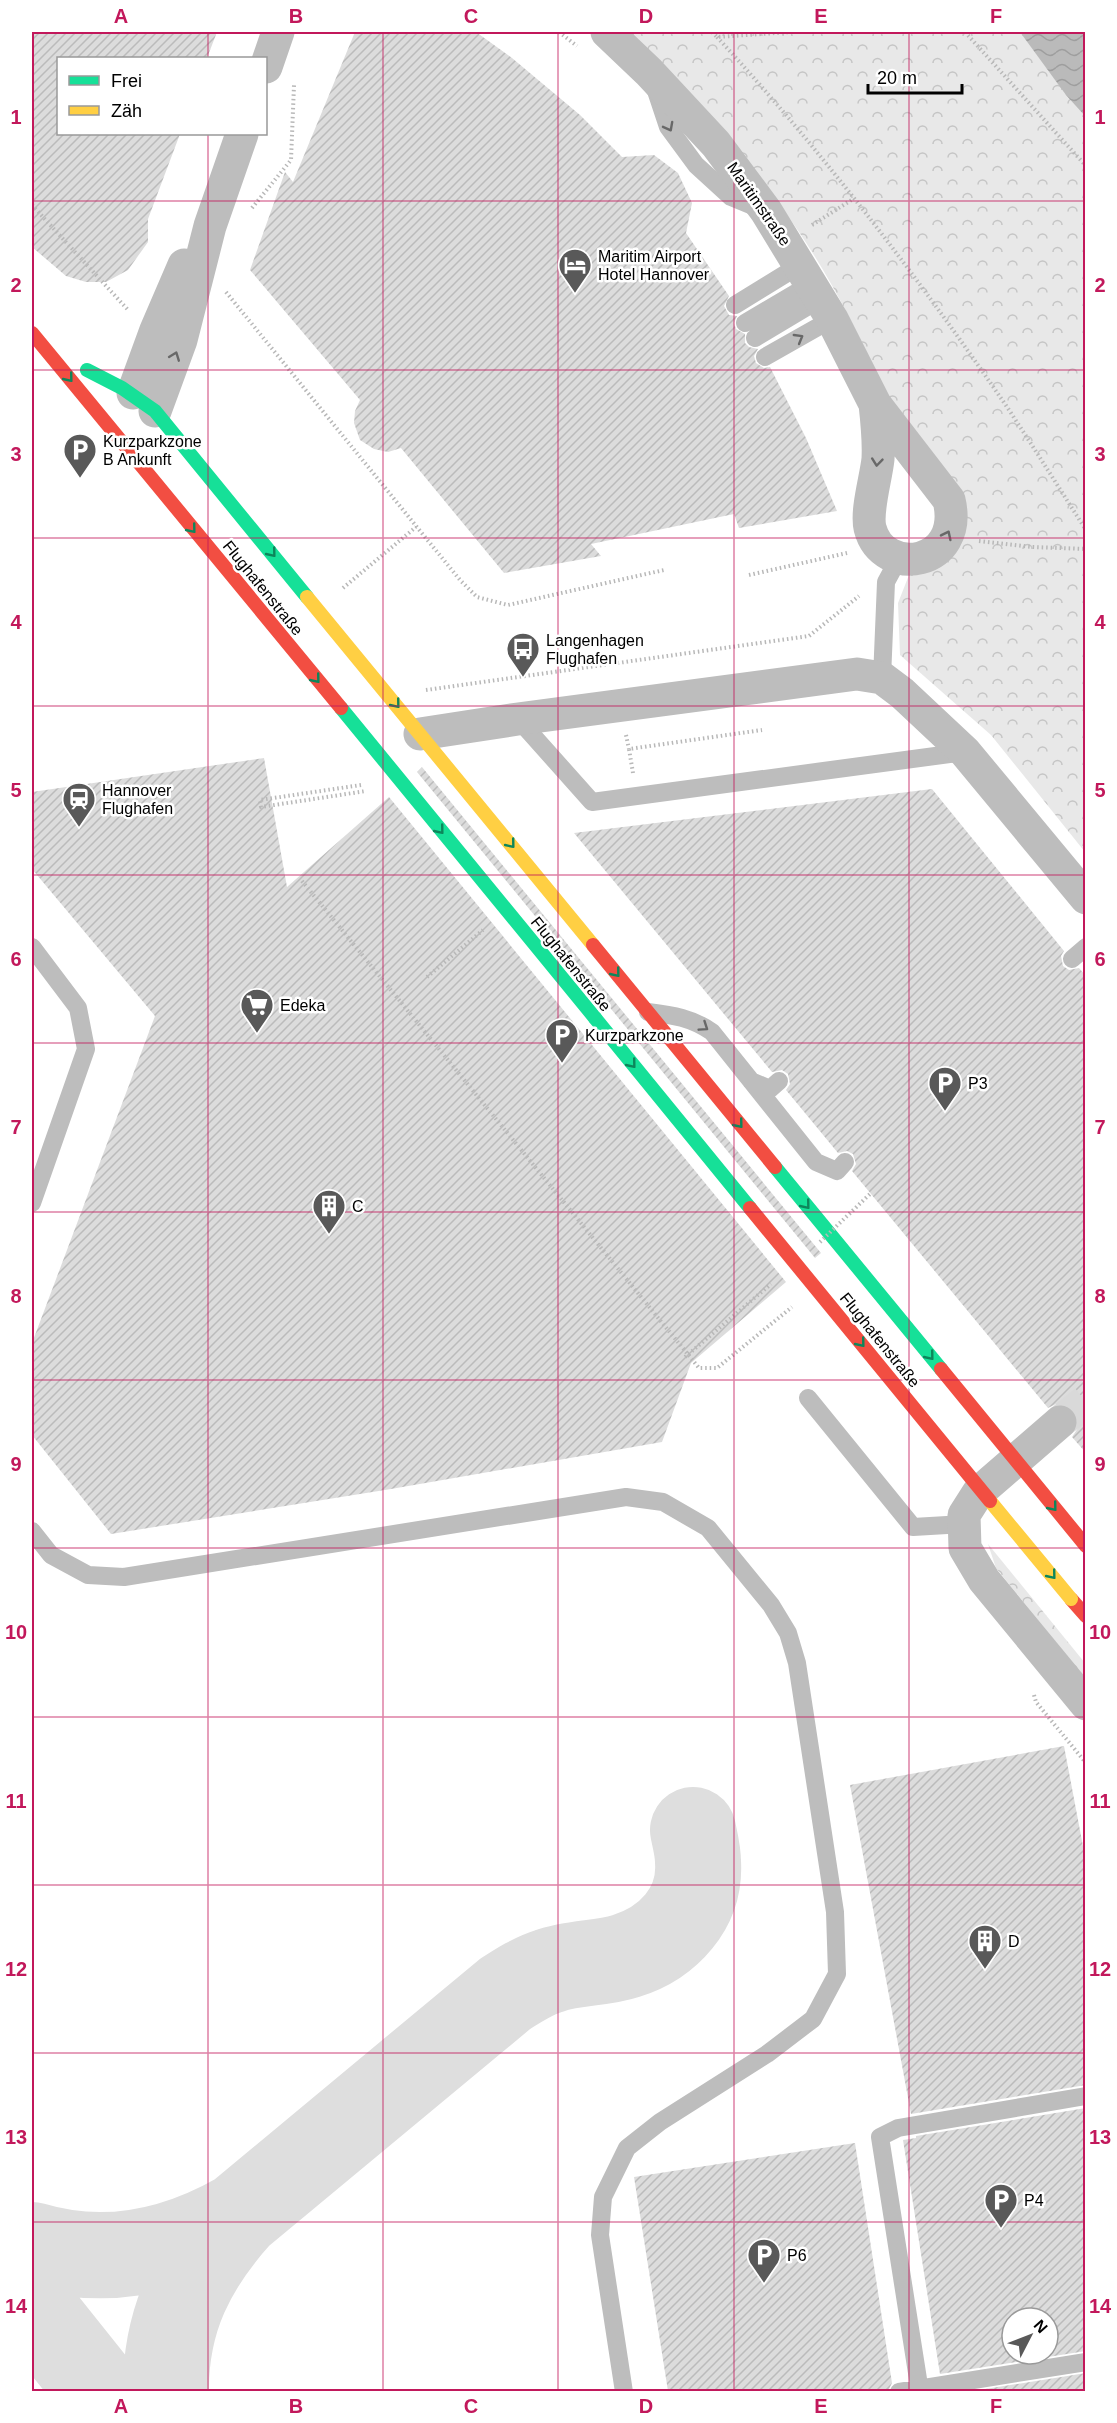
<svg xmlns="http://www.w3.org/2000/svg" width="1117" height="2423" font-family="Arial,sans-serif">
  <defs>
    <pattern id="park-crowns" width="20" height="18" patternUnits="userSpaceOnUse" patternTransform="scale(1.5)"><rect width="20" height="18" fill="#e8e8e8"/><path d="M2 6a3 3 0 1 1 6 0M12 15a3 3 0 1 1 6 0" fill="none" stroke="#c5c5c5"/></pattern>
    <pattern id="water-waves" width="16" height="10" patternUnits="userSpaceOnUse" patternTransform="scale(1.5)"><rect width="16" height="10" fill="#bababa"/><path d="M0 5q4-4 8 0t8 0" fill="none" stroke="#9e9e9e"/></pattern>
    <pattern id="building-hatch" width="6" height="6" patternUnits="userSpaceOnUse" patternTransform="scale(1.5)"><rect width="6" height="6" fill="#dcdcdc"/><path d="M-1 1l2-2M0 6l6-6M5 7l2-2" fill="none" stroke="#bbb"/></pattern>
  </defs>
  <rect width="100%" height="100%" fill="#fff"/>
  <!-- park -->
  <path fill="url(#park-crowns)" d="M626 32H1085V852L991 735 900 655 898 603 909 575 928 572 954 551C907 443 865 330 799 232 750 159 685 96 626 32Z
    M988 1544 1085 1663V1678L996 1568Z"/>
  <!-- water -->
  <path fill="url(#water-waves)" d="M1020 32H1085V116L1066 95Z"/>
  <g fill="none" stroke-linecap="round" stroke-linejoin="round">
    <!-- taxiway -->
    <path stroke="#dedede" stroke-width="86" d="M32 2245C105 2267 174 2252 239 2215L505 1994C519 1985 533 1976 549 1971 574 1962 602 1964 626 1956 668 1943 701 1908 698 1862 698 1851 695 1840 693 1830
      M32 2307 100 2392
      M166 2392C165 2320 193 2266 239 2215"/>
  </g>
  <!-- building -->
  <path fill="url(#building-hatch)" fill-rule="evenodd" d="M32 32H217L207 58H58V134H180L148 219V242L128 270 106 282H86L66 276 32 247Z
    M355 32H476L512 58 580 115 622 157 654 155 678 173 692 203 686 233 729 296 724 306 729 315 737 316 734 323 736 329 745 334V343L749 347 758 349 754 356 756 363 764 368 770 367 806 438 837 511 739 528 734 514 591 544 601 556 504 573 401 448 388 452 374 449 360 440 354 423 355 411 360 400 250 270 285 172 293 182Z
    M264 758 287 887 389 797 786 1282 691 1363 662 1442 391 1489 111 1534 32 1435V1343L155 1016 32 869V792Z
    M422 767 821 1253 815 1258 417 772Z
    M932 789 1064 951 1061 956 1063 966 1069 970 1079 968 1086 976V1453L1072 1437 1078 1428V1418L1074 1410 1066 1404H1056L1048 1408 852 1171 856 1164 853 1154 847 1151 838 1153 786 1090 790 1084 788 1074 782 1070 772 1072 574 833Z
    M1064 1746 1086 1862V2085L911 2114 850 1785Z
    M1086 2108V2351L940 2374 903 2140 916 2138V2136ZM1012 2318H1048V2354H1012Z
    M855 2143 892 2383 888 2391H668L634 2177Z
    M1086 2373V2391H973Z"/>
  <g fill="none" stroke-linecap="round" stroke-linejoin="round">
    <!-- street-tunnel -->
    <path stroke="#d9d9d9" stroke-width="33" stroke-dasharray="33 16" stroke-linecap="butt" d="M1060 1422 1086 1401"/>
    <!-- path -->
    <path stroke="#b8b8b8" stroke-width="4" stroke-dasharray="1.5 3" stroke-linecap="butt" d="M559 32 577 46
      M712 32 717 37 791 32
      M965 32 1086 166
      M717 37C822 151 917 276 1005 404 1033 446 1059 488 1086 530
      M32 205 129 311
      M252 208 291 160 294 85
      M812 225 853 199
      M226 292 460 580 477 597 508 605 664 570
      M979 541 1032 547 1086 549
      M749 575 847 553
      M343 588 416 527
      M426 690 809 636 859 596
      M626 735 629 749
      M633 773 629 749 762 730
      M361 785 260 800 261 807 366 791
      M302 881 699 1368H717L792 1307
      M427 977 483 930
      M1034 1695 1036 1702 1086 1763"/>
    <!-- lane -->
    <path stroke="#bdbdbd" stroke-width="18" d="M655 88 668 127 696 165 731 197 760 209
      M735 305 800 265
      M745 323 811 284
      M755 338 820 299
      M765 357 832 319
      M882 678 886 582 899 558
      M518 719 592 802 965 752
      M32 947 78 1008 86 1049 32 1203
      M1072 959 1086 947
      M648 1012C673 1015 692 1018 712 1032L816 1162 837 1171 845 1162
      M751 1081 770 1089 779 1081
      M808 1398 913 1527 964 1524
      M32 1531 51 1555 88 1575 124 1577 626 1497 663 1502 708 1528 771 1605 788 1633 797 1663 835 1912 837 1974 813 2019 767 2054 660 2122 627 2148 603 2197 600 2235 624 2392
      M899 2392 1086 2362
      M920 2392 880 2137 898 2128 1086 2096"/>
    <!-- street -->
    <path stroke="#bdbdbd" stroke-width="33" d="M607 32 649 72 716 144 766 211 832 319 875 404 949 500C965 566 883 579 870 528 866 511 876 478 878 459 879 441 877 422 875 404
      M266 67 278 32
      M133 393 156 330 184 265
      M155 411 181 340 210 226 242 134
      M420 734 518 719 857 674 882 678 902 693 965 752 1086 898
      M1060 1422 978 1493 964 1515 965 1548 984 1580 1086 1704"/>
    <!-- fast -->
    <path stroke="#16e098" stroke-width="14" d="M87 370 122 388 155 411 307 597
      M595 1018 750 1208
      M775 1167 941 1369"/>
    <!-- slow -->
    <path stroke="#ffcf43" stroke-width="14" d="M307 597 593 945"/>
    <!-- jam -->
    <path stroke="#f24e42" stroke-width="14" d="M593 945 775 1167
      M941 1369 1086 1546
      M1071 1599 1086 1616"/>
    <!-- path-bridge -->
    <path stroke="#b8b8b8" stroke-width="4" stroke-dasharray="1.5 3" stroke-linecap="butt" d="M820 1242 871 1193
      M685 1357 771 1284"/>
    <!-- fast-bridge -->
    <path stroke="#16e098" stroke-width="14" d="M341 708 595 1018"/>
    <!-- slow-bridge -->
    <path stroke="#ffcf43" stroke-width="14" d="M990 1501 1071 1599"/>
    <!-- jam-bridge -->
    <path stroke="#f24e42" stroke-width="14" d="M32 333 341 708
      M750 1208 990 1501"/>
  </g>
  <!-- one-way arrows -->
  <defs><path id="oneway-chevron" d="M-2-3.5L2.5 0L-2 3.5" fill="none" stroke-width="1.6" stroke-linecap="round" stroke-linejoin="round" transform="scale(1.5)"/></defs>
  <g stroke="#686868">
    <use href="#oneway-chevron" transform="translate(669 127) rotate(62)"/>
    <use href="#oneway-chevron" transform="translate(799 338) rotate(-30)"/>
    <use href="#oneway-chevron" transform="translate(175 356) rotate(-69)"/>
    <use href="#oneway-chevron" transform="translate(877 462) rotate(96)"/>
    <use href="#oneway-chevron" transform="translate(947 535) rotate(-64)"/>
    <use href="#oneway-chevron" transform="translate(704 1027) rotate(34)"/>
  </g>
  <g stroke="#0d865b">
    <use href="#oneway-chevron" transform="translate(69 378) rotate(51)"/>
    <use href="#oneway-chevron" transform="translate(192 529) rotate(51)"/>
    <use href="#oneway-chevron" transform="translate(272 553) rotate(51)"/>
    <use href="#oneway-chevron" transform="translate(316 679) rotate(51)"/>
    <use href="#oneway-chevron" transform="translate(396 704) rotate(51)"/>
    <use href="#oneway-chevron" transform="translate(440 830) rotate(51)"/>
    <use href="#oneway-chevron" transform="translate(511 844) rotate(51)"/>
    <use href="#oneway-chevron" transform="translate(616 973) rotate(51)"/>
    <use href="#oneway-chevron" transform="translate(632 1064) rotate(51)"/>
    <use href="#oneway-chevron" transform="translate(739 1124) rotate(51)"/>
    <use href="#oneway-chevron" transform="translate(806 1205) rotate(51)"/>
    <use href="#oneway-chevron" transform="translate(861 1343) rotate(51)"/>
    <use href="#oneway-chevron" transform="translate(930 1356) rotate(51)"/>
    <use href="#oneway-chevron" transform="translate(1053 1507) rotate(51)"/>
    <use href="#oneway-chevron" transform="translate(1052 1575) rotate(51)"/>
  </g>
  <!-- grid -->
  <path fill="none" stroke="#c2185b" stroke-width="1.5" stroke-opacity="0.55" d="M208 32V58M383 32V2392M558 32V2392M734 32V2392M909 32V2392M208 134V2392M32 201H1086M32 370H1086M32 538H1086M32 706H1086M32 875H1086M32 1043H1086M32 1212H1086M32 1380H1086M32 1548H1086M32 1717H1086M32 1885H1086M32 2053H1086M32 2222H1086"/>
  <!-- icons -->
  <defs>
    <g id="hotel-pin" transform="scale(1.725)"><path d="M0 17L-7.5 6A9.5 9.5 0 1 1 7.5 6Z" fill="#595959" stroke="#fff"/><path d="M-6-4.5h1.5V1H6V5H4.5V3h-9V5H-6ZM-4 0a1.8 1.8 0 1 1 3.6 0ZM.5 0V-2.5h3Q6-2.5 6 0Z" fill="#fff"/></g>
    <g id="parking-pin" transform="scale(1.725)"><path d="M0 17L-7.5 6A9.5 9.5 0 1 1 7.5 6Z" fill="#595959" stroke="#fff"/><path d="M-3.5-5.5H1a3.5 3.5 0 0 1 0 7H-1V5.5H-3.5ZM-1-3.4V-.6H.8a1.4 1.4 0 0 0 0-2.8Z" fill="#fff"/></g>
    <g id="bus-pin" transform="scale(1.725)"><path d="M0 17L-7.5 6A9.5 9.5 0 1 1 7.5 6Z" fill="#595959" stroke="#fff"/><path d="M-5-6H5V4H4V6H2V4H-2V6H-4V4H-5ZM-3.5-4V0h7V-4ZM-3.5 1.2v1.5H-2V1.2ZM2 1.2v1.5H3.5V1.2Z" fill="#fff"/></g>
    <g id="station-pin" transform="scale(1.725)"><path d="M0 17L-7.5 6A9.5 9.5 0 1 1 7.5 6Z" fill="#595959" stroke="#fff"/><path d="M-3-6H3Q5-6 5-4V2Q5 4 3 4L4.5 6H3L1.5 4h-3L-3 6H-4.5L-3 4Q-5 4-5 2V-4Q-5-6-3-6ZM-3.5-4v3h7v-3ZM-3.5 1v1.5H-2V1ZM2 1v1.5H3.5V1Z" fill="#fff"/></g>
    <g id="supermarket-pin" transform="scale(1.725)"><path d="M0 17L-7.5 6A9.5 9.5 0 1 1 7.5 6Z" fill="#595959" stroke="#fff"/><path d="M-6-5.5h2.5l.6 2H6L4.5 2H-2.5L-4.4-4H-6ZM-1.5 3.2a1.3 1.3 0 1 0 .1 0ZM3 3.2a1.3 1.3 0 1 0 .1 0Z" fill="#fff"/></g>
    <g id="building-pin" transform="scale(1.725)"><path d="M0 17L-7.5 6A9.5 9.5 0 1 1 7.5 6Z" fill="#595959" stroke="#fff"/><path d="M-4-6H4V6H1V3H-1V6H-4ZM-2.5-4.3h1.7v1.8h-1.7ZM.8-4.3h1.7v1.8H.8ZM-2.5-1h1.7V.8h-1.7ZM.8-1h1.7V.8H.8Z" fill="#fff"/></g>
  </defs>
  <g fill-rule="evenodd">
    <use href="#hotel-pin" x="575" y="265"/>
    <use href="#parking-pin" x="80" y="450"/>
    <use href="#bus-pin" x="523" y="649"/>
    <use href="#station-pin" x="79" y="799"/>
    <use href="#supermarket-pin" x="257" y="1005"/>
    <use href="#parking-pin" x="562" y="1035"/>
    <use href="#parking-pin" x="945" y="1083"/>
    <use href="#building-pin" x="329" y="1206"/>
    <use href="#building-pin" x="985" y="1941"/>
    <use href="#parking-pin" x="1001" y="2200"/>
    <use href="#parking-pin" x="764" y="2255"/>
  </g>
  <g text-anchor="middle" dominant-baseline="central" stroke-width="5" stroke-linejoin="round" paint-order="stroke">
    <!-- street labels -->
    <g font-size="16" fill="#000" stroke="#fff">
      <text transform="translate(759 204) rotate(55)">Maritimstraße</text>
      <text transform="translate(263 588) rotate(51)">Flughafenstraße</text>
      <text transform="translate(571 964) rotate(51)">Flughafenstraße</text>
      <text transform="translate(880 1340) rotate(51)">Flughafenstraße</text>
    </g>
    <!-- poi labels -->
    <g font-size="16" fill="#000" stroke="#fff" text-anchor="start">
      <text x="598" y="256">Maritim Airport<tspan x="598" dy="18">Hotel Hannover</tspan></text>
      <text x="103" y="441">Kurzparkzone<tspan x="103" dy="18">B Ankunft</tspan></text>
      <text x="546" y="640">Langenhagen<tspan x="546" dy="18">Flughafen</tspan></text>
      <text x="102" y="790">Hannover<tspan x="102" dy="18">Flughafen</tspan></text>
      <text x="280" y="1005">Edeka</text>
      <text x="585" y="1035">Kurzparkzone</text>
      <text x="968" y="1083">P3</text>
      <text x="352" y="1206">C</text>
      <text x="1008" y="1941">D</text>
      <text x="1024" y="2200">P4</text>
      <text x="787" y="2255">P6</text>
    </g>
  </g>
  <!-- border -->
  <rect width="1117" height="2423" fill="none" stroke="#ffffff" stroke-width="66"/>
  <!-- legend -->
  <rect x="57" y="57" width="210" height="78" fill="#ffffff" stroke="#999999" stroke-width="1.5"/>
  <rect x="69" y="76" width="30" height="9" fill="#16e098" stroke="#999999" stroke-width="1.5"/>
  <text x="111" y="87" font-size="18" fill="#000000">Frei</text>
  <rect x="69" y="106" width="30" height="9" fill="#ffcf43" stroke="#999999" stroke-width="1.5"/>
  <text x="111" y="117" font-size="18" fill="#000000">Zäh</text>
  <!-- north arrow -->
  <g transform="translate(1030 2336) rotate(48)"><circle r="28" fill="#ffffff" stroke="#999999" stroke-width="1.5"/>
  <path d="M0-4.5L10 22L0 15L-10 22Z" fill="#595959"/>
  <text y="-9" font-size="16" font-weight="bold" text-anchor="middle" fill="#000000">N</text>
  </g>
  <!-- scale -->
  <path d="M868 84v9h94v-9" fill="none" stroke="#000000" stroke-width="3"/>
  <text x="877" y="84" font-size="18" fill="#000000" stroke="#ffffff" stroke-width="4.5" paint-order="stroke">20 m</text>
  <rect x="33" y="33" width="1051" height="2357" fill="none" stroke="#c2185b" stroke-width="2"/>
  <g font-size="20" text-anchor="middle" font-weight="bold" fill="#c2185b">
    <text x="121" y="23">A</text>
    <text x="296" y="23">B</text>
    <text x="471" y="23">C</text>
    <text x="646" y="23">D</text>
    <text x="821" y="23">E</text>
    <text x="996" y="23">F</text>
    <text x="16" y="124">1</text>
    <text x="1100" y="124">1</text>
    <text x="16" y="292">2</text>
    <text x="1100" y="292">2</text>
    <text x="16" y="461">3</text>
    <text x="1100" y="461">3</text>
    <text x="16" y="629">4</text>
    <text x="1100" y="629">4</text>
    <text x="16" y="797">5</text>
    <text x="1100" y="797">5</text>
    <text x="16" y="966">6</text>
    <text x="1100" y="966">6</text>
    <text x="16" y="1134">7</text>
    <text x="1100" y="1134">7</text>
    <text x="16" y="1303">8</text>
    <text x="1100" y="1303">8</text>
    <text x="16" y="1471">9</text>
    <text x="1100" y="1471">9</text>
    <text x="16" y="1639">10</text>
    <text x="1100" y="1639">10</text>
    <text x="16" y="1808">11</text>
    <text x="1100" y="1808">11</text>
    <text x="16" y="1976">12</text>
    <text x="1100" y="1976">12</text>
    <text x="16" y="2144">13</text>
    <text x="1100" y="2144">13</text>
    <text x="16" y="2313">14</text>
    <text x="1100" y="2313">14</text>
    <text x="121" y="2413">A</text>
    <text x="296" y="2413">B</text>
    <text x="471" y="2413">C</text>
    <text x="646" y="2413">D</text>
    <text x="821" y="2413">E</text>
    <text x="996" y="2413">F</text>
  </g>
</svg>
